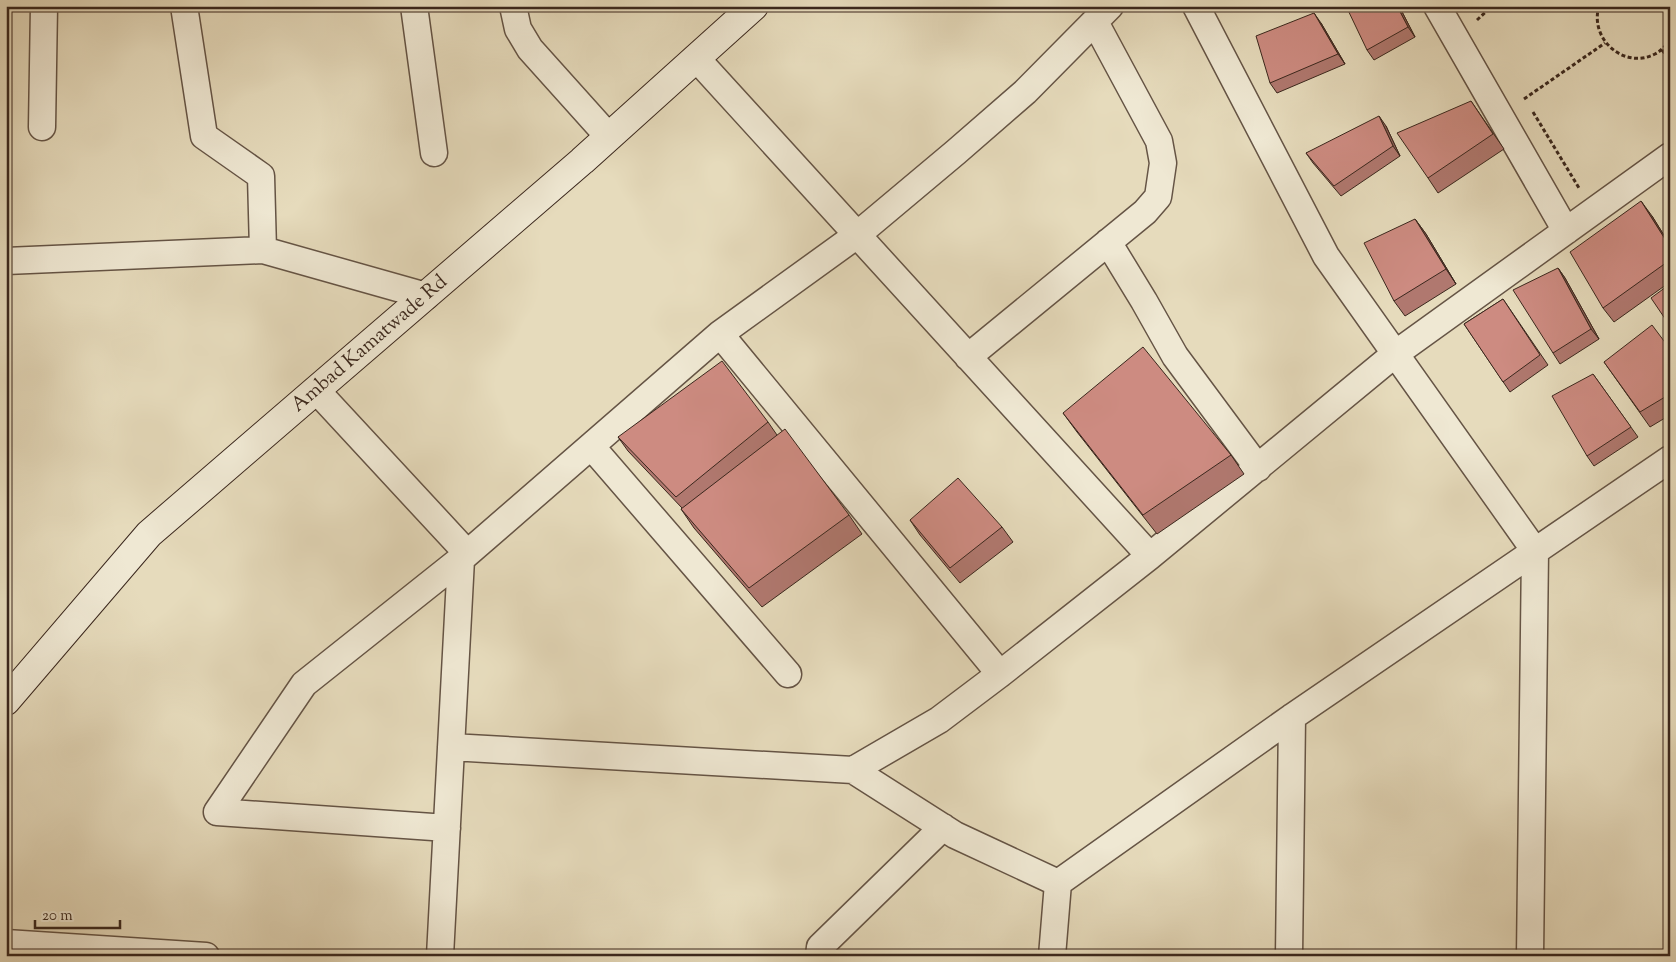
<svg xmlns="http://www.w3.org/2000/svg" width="1676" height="962" font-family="'Sorts Mill Goudy',serif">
  <rect width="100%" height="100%" fill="#e6dbbc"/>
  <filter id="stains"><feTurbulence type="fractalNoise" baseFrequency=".004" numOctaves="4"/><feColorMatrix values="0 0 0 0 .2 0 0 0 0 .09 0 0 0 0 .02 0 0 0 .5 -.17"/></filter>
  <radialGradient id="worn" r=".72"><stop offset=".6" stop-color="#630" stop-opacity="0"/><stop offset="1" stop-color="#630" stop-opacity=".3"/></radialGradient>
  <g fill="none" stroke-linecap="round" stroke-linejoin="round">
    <!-- street casing -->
    <g stroke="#655445" stroke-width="29">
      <path id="street" d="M184 6 204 136 261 176 263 250
        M414 6 434 153
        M513 6 518 29 530 49 609 137
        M1196 6 1326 256 1535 551 1530 956
        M1437 6 1566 231
        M696 58 1150 556
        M42 127 44 6
        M1108 242 1144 301 1175 356 1258 468
        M6 261 263 250 426 296
        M720 334 1000 674
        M968 357 1145 212 1158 197 1163 163 1159 141 1095 22
        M316 390 467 553
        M591 446 788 674
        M451 747 853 770 939 720 1000 674 1150 556 1395 354 1670 156
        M853 770 955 835 1058 883
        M217 812 304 684 461 559 720 334 857 235 956 152 1025 92 1110 6
        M217 812 447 828
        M6 943 206 956
        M440 956 461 559
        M819 956 820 947 943 827
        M1052 956 1058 883 1292 717 1670 459
        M1289 956 1292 717"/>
    </g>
    <!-- secondary casing -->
    <g stroke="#3a271d" stroke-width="30">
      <g id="secondary">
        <path id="s1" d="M6 701 149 534 582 161 754 6"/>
      </g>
    </g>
    <!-- path -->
    <path stroke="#3a271d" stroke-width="3" stroke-dasharray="4 2.5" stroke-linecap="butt" d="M1599 6C1589 39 1624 70 1655 54 1661 51 1665 46 1670 41
      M1477 20 1492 6
      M1662 50 1670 60
      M1524 99 1605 43
      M1533 112 1579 188"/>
    <!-- street -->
    <use href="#street" stroke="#efe8d3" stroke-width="26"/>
    <!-- secondary -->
    <use href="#secondary" stroke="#efe8d3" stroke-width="28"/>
  </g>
  <!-- wall -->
  <path fill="#b0786f" stroke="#3a271d" d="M1399 6 1415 37 1374 60 1367 50Z
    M1321 23 1345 64 1277 93 1270 83Z
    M1471 101 1504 149 1438 193 1428 178Z
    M1386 126 1400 156 1341 196 1313 163 1306 153Z
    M1652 216 1670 245V282L1614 322 1603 308Z
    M1415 219 1426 234 1456 284 1405 316 1394 301Z
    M1558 268 1565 278 1599 339 1560 364 1553 353Z
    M1503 299 1548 365 1510 392 1464 324Z
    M1670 349V415L1650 427 1604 362Z
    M1593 374 1638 437 1594 466 1587 456Z
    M1063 413 1231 455 1244 474 1157 534 1077 432Z
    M768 422 777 435 849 515 862 534 762 607 694 528 681 509 682 508 628 451 618 437Z
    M910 520 1002 527 1013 542 960 583 920 535Z"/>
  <!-- shaded-wall -->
  <path fill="#90615a" stroke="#3a271d" d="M1397 6H1399L1415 37 1408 27Z
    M1314 13 1321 23 1345 64 1338 54Z
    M1379 116 1386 126 1400 156 1393 146Z
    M1641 201 1652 216 1670 245V247Z
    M1415 219 1426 234 1456 284 1446 269Z
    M1558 268 1565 278 1599 339 1591 329Z"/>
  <!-- building -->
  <path fill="#cd8b81" stroke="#3a271d" d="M1346 6H1397L1408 27 1367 50Z
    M1314 13 1338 54 1270 83 1256 36Z
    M1471 101 1493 134 1428 178 1397 133Z
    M1379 116 1393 146 1334 186 1306 153Z
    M1641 201 1670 247V260L1603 308 1570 252Z
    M1415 219 1446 269 1394 301 1364 243Z
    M1558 268 1591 329 1553 353 1513 290Z
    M1670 284V326L1651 298Z
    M1503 299 1540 355 1503 382 1464 324Z
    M1652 325 1670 349V394L1640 412 1604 362Z
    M1143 347 1231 455 1143 515 1063 413Z
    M722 361 768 422 676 497 618 437Z
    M1593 374 1631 427 1587 456 1552 396Z
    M785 429 849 515 749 588 681 509Z
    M958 478 1002 527 950 568 910 520Z"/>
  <g text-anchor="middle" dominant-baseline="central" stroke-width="4.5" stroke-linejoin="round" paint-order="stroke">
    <!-- street labels -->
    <g font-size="20" fill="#3a271d" stroke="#efe8d3">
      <text stroke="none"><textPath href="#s1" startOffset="511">Ambad Kamatwade Rd</textPath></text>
    </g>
  </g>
  <!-- margin -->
  <rect width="1676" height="962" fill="none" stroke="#e6dbbc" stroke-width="25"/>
  <rect x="8" y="8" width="1661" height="947" fill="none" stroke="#3a271d" stroke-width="2.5"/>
  <rect x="12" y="12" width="1651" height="937" fill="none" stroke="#3a271d"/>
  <!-- scale -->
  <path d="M35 920v8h85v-8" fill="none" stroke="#3a271d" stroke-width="2.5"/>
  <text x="42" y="920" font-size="15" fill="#3a271d" stroke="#efe8d3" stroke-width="4" paint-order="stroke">20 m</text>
  <rect width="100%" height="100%" filter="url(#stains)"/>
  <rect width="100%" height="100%" fill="url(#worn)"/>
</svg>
